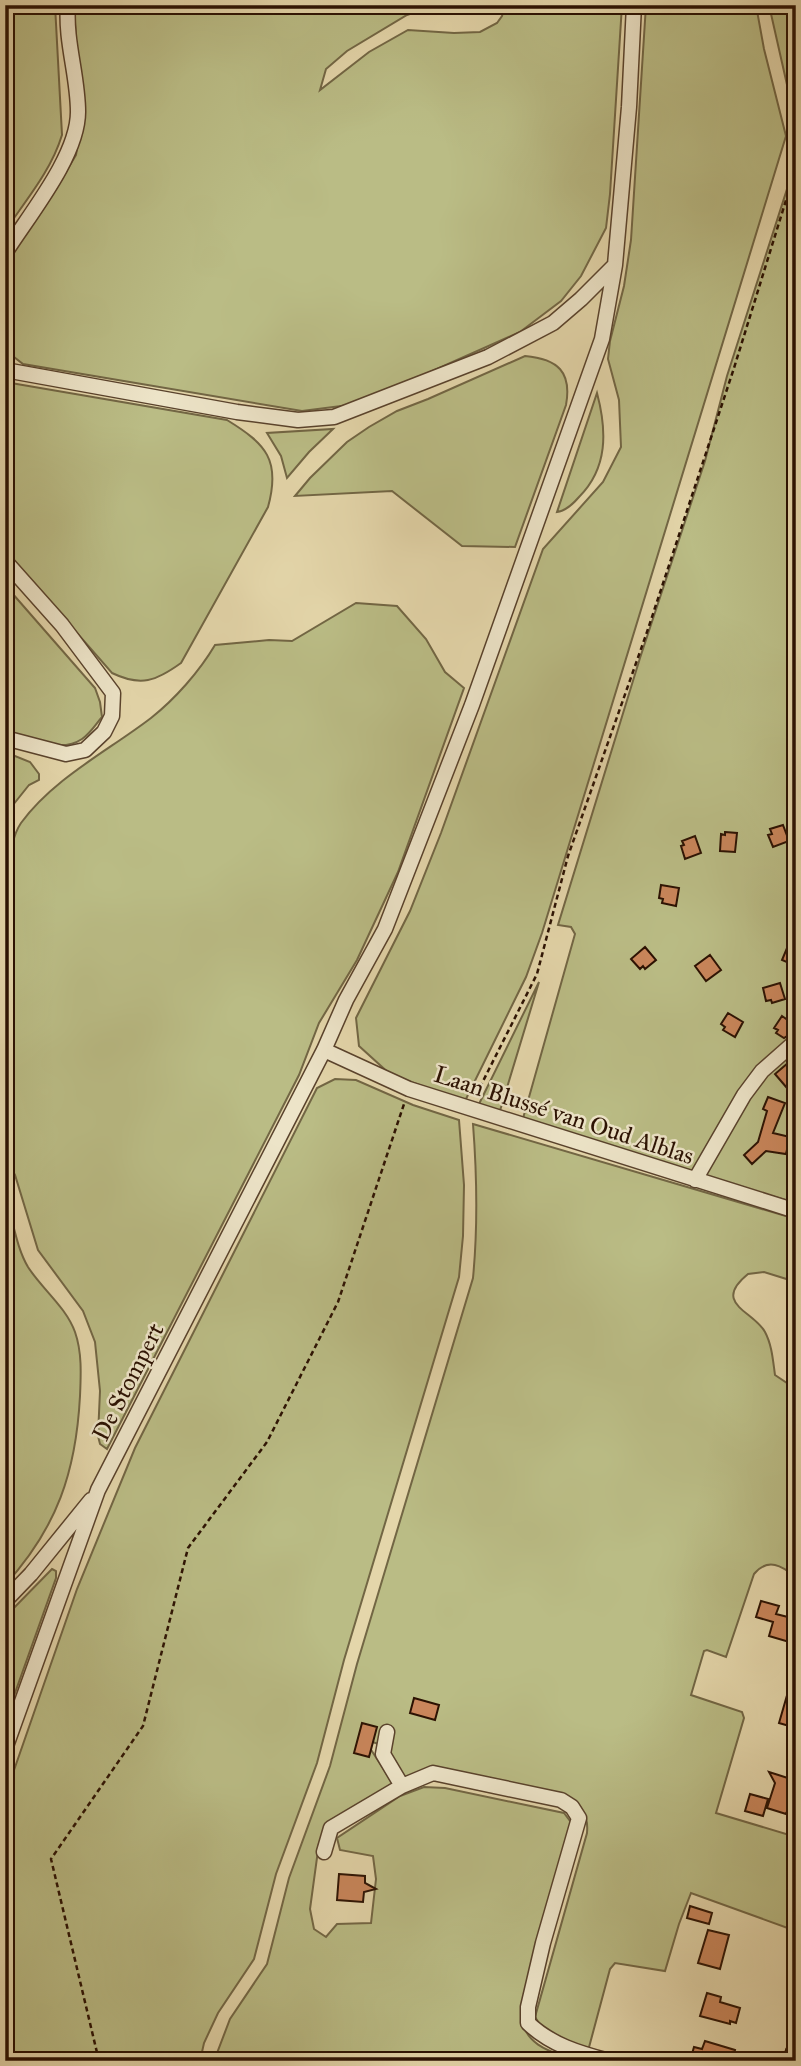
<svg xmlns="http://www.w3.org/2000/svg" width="801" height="2066" font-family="'IM FELL Great Primer',serif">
  <rect width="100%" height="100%" fill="#e4d6aa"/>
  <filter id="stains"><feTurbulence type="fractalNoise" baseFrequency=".00286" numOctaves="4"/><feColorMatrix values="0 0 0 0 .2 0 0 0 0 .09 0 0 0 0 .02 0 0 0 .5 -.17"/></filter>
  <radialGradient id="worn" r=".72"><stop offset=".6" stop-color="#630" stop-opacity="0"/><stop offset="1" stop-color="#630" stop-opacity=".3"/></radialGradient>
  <!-- green -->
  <path fill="#babc85" stroke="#726644" stroke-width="2" d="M5 5H55L62 135C51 171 26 200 5 231Z
    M74 5H448L424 9 407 15 347 51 326 69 320 90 369 52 408 30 454 33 480 32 497 23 502 16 505 5H622L610 194 606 228 581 276 561 301 520 332 410 381 349 405 302 411 23 364 5 350V271L8 260 57 187 76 155 81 126Z
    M646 5H756L764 49 786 136 542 933 526 977 465 1101 391 1075 359 1046 356 1018 410 911 441 833 543 549 603 482 621 447 619 400 608 359 610 341 624 286 631 240Z
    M769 5H796V80L790 98Z
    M796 161V1035L694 1174 522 1122 575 934 571 927 558 925 640 658 705 461 727 376Z
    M525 356C558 359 572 372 566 405L515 547 462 546 392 491 295 496 310 478 347 442 369 427 397 411 428 399Z
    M11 383 227 420C266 444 281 460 268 507L181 663C156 681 141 687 112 673L5 551V385Z
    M597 393C607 431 608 468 579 497 573 504 565 511 557 512Z
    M333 429 309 452 287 478 281 456 267 433Z
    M5 585 95 688 100 702 102 717C96 724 90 734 82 739 60 754 28 738 5 731Z
    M356 603 397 606 426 639 445 672 464 688 398 872 357 960 319 1023 299 1075 107 1449 100 1444 98 1436 100 1391 95 1342 83 1311 38 1250 15 1175 5 1158V886C9 867 10 839 21 823 54 778 108 751 151 718 175 699 199 672 215 645L269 640 292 641Z
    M5 752 30 762 39 774V780L29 785 5 815Z
    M539 982 499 1114 478 1106Z
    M796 1048V1203L705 1177 720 1147 764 1076Z
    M335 1079 356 1080 413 1105 459 1120 464 1185 463 1236 459 1277 344 1660 317 1763 276 1874 254 1959 218 2013 204 2043 200 2061H12L5 2013V1800L13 1773 77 1589 135 1448 317 1088Z
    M473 1124 796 1219V1278L793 1281 764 1272 748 1274C711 1304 754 1311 765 1332 772 1345 773 1361 775 1375L790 1385 796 1386V1577C782 1566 768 1557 754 1574L726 1657 707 1650 704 1651 691 1695 742 1712 744 1718 716 1813 796 1837V1931L691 1893 679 1924 665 1971 615 1963 610 1969 588 2051C571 2046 543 2033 535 2017L587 1833C588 1821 586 1815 579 1805L434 1773 406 1777 397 1772 387 1747 364 1739 394 1785 325 1834 319 1843 310 1909 314 1929 326 1937 337 1924 371 1923 376 1879 373 1856 340 1850 337 1838 400 1796 424 1787 445 1788 564 1813 573 1825 522 2021C528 2047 553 2052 575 2061H214L230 2019 267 1964 289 1878 330 1766 357 1664 473 1278C478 1226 477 1176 473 1124Z
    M5 1196C13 1219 16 1247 28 1267 42 1289 66 1307 75 1332 82 1352 81 1374 80 1396 76 1472 57 1528 5 1585Z
    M52 1569 56 1571V1578L5 1721V1617Z"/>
  <!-- building -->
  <path fill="#ca865b" stroke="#2b1102" stroke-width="2" d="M783 825 789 841 773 847 768 835 772 834 770 829Z
    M725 832 737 833 735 852 720 851 721 834 725 835Z
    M695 836 701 853 685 859 681 846 684 845 682 841Z
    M661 885 679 888 676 906 662 903 663 899 659 898Z
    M795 929H796V966L782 960Z
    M645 947 656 960 645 969 643 966 640 969 631 959Z
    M710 955 721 970 706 981 695 966Z
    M780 983 785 999 772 1003 771 1000 766 1001 763 988Z
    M728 1013 743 1022 735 1037 723 1030 725 1027 721 1024Z
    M782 1016 796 1026 793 1032 784 1038 776 1033 778 1030 774 1028Z
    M788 1063 796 1072V1080L787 1088 775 1074Z
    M768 1097 785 1103 773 1133 790 1137 786 1154 766 1151 752 1164 744 1155 758 1142 767 1111 763 1109Z
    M761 1601 779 1606 776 1614 796 1619V1644L769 1636 773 1622 756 1617Z
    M792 1678H796V1728L779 1723Z
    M414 1698 439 1705 435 1720 410 1713Z
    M362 1723 377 1727 369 1757 354 1753Z
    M769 1772 794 1780 793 1797 786 1814 767 1808 775 1783Z
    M750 1794 768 1799 763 1816 745 1811Z
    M339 1874 365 1876V1883L376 1889 364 1892 363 1902 337 1900Z
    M690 1906 712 1913 709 1924 687 1918Z
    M708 1930 729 1935 720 1969 698 1963Z
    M707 1993 721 1997 720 2002 740 2008 736 2023 730 2021V2024L700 2016Z
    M705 2041 735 2050 732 2061H690L694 2047 702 2049Z"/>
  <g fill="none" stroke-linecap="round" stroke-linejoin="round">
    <!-- minor casing -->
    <g stroke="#59422c" stroke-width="17">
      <path id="minor" d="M5 253C29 215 78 156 78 112 78 76 65 41 68 5
        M5 370 237 412 298 420 334 417 488 357 553 323 581 299 615 265
        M5 561 62 625 113 693 112 716 104 732 85 750 66 754 5 738
        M324 1050 409 1089 796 1211
        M695 1180 744 1095 762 1071 796 1041
        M5 1601 31 1574 91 1500
        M387 1732 383 1754 402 1786
        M5 1749 98 1490 324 1050 346 1000 385 929 472 705 602 339 615 265 629 107 634 5
        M324 1852 331 1828 402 1786 433 1773 561 1800 572 1807 579 1818 543 1943 528 2007V2023C551 2045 579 2053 609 2061"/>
    </g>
    <!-- path -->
    <path stroke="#2b1102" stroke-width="2.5" stroke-dasharray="5 3.5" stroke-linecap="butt" d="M476 1095 537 974 568 856 647 632 734 368 796 168
      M99 2061 51 1859 143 1726 188 1548 267 1442 338 1302 405 1101
      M783 2061 796 2016"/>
    <!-- minor -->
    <use href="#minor" stroke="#ede4c8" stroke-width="14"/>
  </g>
  <g text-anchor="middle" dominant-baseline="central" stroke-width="5" stroke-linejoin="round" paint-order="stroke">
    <!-- street labels -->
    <g font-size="24" fill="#2b1102" stroke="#ede4c8">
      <text transform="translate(564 1115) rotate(18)">Laan Blussé van Oud Alblas</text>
      <text transform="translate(128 1382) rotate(-63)">De Stompert</text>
    </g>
  </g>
  <!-- margin -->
  <rect width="801" height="2066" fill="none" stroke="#e4d6aa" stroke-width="28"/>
  <rect x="7" y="7" width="787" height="2052" fill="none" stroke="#2b1102" stroke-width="3.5"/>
  <rect x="14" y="14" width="773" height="2038" fill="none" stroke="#2b1102" stroke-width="2"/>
  <rect width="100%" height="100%" filter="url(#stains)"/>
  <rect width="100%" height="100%" fill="url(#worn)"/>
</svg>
